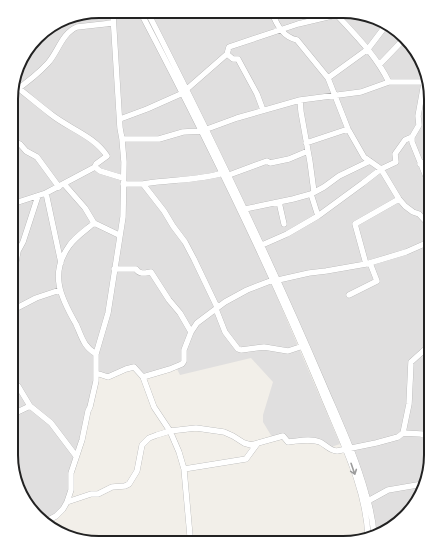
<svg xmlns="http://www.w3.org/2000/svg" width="442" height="554" font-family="Raleway,sans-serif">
  <rect width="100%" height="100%" fill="#f2efe9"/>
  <!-- residential -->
  <path fill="#e0dfdf" d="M355 12 392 26 419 55 431 99V461L416 504 387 531 372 536V517L269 256 217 145 151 15Z
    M142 15 171 72 265 269 340 444 331 447 320 441H288L283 435 272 437 263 422V415L273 382 251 358 180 375 176 367 144 375 137 368 108 378 96 374 93 393 70 473V490L62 508 44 522 23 499 11 455 12 87 23 55 41 33 71 16Z"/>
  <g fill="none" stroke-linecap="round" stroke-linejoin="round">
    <!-- minor casing -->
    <g stroke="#a9a9a9" stroke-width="6">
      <path id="minor" d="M272 13C277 25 283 37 297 40L328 78 348 129 364 157 381 169 399 199 405 206 413 212 419 214 431 227
        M335 13C356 36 375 54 389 82
        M142 15C206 137 267 261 320 388 339 436 366 485 368 537
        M149 15C210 135 269 257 322 381 338 419 355 454 366 494 370 507 373 521 374 535
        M227 54 233 59H238L257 94 263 110
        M380 64 404 39
        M328 78 368 49 387 24
        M424 83 418 116 419 125 412 137V142L431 189
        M13 84C26 94 39 105 52 115 70 129 94 136 107 156L96 164 95 167
        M187 89 227 54 229 47 298 24 336 15 339 12
        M12 93C25 84 37 75 48 63 58 52 62 33 77 27L113 23
        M300 100 301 112 310 162 314 192
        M120 119 147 109 183 93
        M207 129 237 118 300 100 361 92 389 82H426
        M122 139H159L183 132 202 131
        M12 141 20 144 26 151 37 157 59 187
        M306 143 348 129
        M420 164 431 159
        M229 175 267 161 270 163 289 159 308 151
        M64 184 85 208 94 223 119 235
        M123 184H143L164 211 173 226 185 242 194 259 217 307
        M143 184C169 179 197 181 223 173
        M46 193 61 263
        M279 202 284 224
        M12 204 46 193 95 167 100 171 123 178
        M245 209 293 199 311 194
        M318 216 311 194 324 187 339 176 370 161
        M94 223C86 230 75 237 69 246 49 274 61 298 76 324 82 337 83 346 96 354
        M262 245 287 234 318 216 363 183 381 169 396 162 395 154 405 140 412 137
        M366 264 355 224 399 199
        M11 265 16 262 18 251 23 242 38 196
        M114 269H136C140 275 145 273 151 272L169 300 180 313 191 332
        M278 280 309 273 326 271 366 264 406 252 431 241
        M349 295 377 281 370 263
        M216 309 225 332 238 349 241 350 264 347 288 351 303 346
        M11 311 36 298 60 290
        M96 373 108 377 126 369 134 367 143 377 154 407 170 431 179 452 184 469 190 536 189 540 185 543
        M143 377 170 369 182 364 184 361V350L191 332 197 323 225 302 247 290 273 280
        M11 380 18 386 30 406 51 423 76 456
        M11 415 30 406
        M403 433 409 404 411 362 431 344
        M184 469 246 459 257 444
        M368 501 388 490 423 484
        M67 502 91 494H98L112 487 125 486 129 484 137 471 142 445 149 438 157 435 170 431 196 428 224 432 233 436 244 443 251 445 283 436 288 442C299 441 310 438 320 442 326 445 330 451 337 451L376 443 398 437 403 433 421 434 431 437
        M45 522 56 516 63 509 67 502 71 490V473L82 440 88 411 90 407 96 381V354L108 313 123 217 124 162 122 139 120 128 113 15"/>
    </g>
    <!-- minor -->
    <use href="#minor" stroke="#fff" stroke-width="5.5"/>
  </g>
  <!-- one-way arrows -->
  <defs><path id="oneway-shaft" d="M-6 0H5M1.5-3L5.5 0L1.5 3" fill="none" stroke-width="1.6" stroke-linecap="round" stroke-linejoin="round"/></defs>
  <use stroke="#9c9c9c" href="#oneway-shaft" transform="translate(353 469) rotate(71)"/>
  <!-- crop -->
  <path d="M0 0H442V554H0ZM99 18H343A81 81 0 0 1 424 99V455A81 81 0 0 1 343 536H99A81 81 0 0 1 18 455V99A81 81 0 0 1 99 18Z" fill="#fff" fill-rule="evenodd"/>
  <path fill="none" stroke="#222" stroke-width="2" d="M99 18H343A81 81 0 0 1 424 99V455A81 81 0 0 1 343 536H99A81 81 0 0 1 18 455V99A81 81 0 0 1 99 18Z"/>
</svg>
